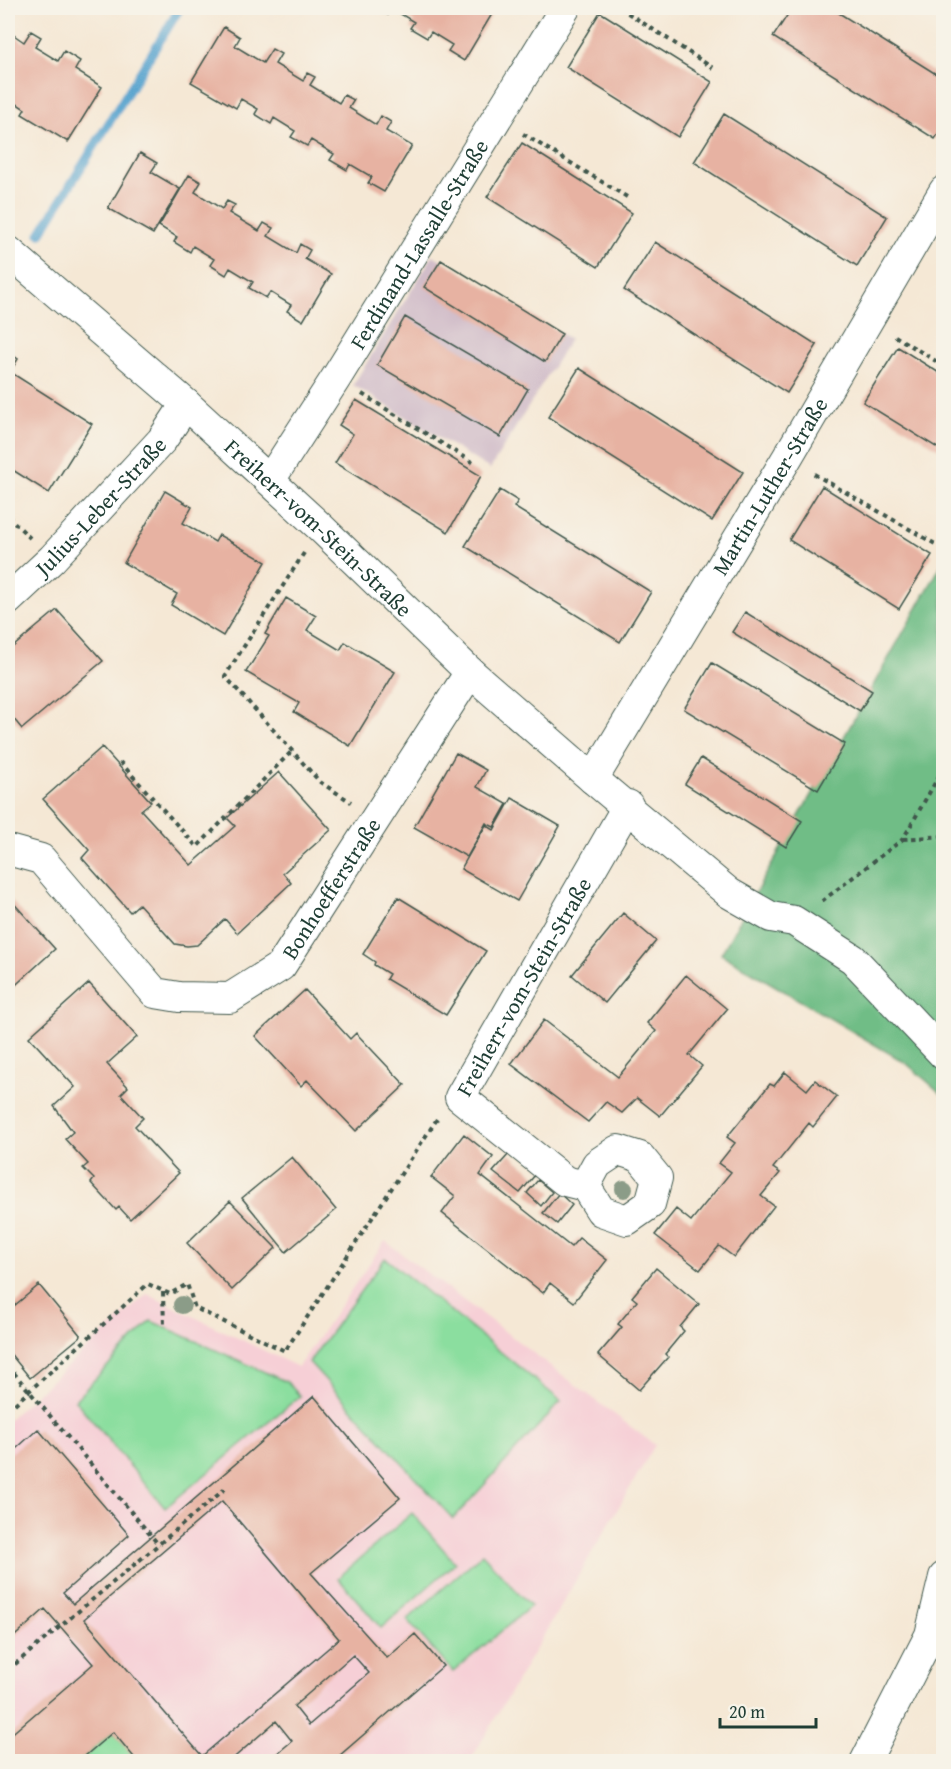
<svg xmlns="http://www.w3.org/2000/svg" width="951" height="1769" font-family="'Gentium Book Plus',serif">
  <rect width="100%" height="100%" fill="#f7f3e8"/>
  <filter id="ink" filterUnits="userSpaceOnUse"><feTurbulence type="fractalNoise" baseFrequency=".0167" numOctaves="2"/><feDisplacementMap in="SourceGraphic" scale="12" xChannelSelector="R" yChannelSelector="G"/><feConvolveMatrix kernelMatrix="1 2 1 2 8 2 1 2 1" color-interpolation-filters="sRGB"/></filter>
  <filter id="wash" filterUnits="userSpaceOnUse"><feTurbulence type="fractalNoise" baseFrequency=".008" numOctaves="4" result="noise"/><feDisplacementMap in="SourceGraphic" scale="24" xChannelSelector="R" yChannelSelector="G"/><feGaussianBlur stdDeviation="1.35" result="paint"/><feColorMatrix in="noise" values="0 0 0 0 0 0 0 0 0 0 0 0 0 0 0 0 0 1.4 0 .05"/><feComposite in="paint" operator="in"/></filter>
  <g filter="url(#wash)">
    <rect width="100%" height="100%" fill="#f5e8d5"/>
    <!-- built -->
    <path fill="#f6cfd6" d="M385 1241 655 1445 470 1761 8 1762V1420L147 1294 298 1367Z"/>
    <!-- industrial -->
    <path fill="#d1bdc9" d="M433 255 570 339 490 469 353 385Z"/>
    <!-- green -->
    <path fill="#8bde9f" stroke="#558e6a" stroke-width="1.5" d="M385 1258 561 1401 453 1519 309 1362Z
      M151 1321 287 1382 300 1396 165 1508 75 1400Z
      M412 1513 455 1563 381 1628 338 1578Z
      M482 1554 531 1606 453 1672 407 1620Z
      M113 1732 138 1761 78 1762Z"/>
    <!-- forest -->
    <path fill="#70bd86" stroke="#487d5d" stroke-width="1.5" d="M943 562V1095L906 1063 721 954Z"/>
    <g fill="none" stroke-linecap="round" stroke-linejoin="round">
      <!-- stream -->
      <path stroke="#55a2ce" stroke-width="9" d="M40 234 180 8"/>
    </g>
    <g id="blocks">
      <!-- building -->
      <path fill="#e7b2a2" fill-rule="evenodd" d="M375 8H481L492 14 464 61 448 51 452 45 431 32 427 38 410 28 414 22 391 8 388 15Z
        M792 8H831L944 79V125L935 139 773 37Z
        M600 12 712 82 678 137 566 67Z
        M224 27 240 37 235 46 263 63 272 49 281 54 275 64 303 81 307 73 315 77 310 85 339 103 344 95 354 100 349 108 376 125 381 116 391 122 386 131 412 146 384 192 368 183 372 177 350 164 347 170 330 160 334 154 311 140 307 146 291 137 295 131 274 118 271 124 255 114 258 109 241 99 236 108 191 82Z
        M8 31 24 42 31 31 41 37 35 47 58 61 64 51 80 61 75 70 102 87 68 142 22 114 25 109 8 98Z
        M724 114 887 217 857 266 694 162Z
        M522 143 632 213 598 267 487 197Z
        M140 153 157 163 151 172 180 189 153 234 108 208Z
        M189 175 201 182 195 192 222 209 227 201 235 205 229 213 259 231 264 223 273 228 268 236 296 253 300 244 310 250 305 259 331 274 303 321 287 311 291 305 270 292 266 298 249 288 253 282 230 268 226 275 210 265 214 259 193 246 190 252 174 242 177 237 159 226Z
        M655 242 817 345 787 393 624 290Z
        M441 260 562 334 545 362 424 287Z
        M405 317 528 389 500 437 377 365Z
        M898 347 944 376V452L863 402Z
        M8 352 18 359 10 372 92 424 49 493 8 467Z
        M579 368 743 472 712 521 548 417Z
        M356 400 481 476 448 532 335 463 353 434 339 425Z
        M822 486 932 555 899 609 789 540Z
        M500 490 518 501 514 507 651 592 620 642 465 546Z
        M165 491 192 507 183 523 215 542 219 535 266 562 223 636 171 605 177 594 124 563Z
        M286 598 316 616 307 630 340 650 345 642 395 672 350 746 294 712 299 703 246 672 269 636 265 634Z
        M57 610 103 661 22 729 8 712V651Z
        M745 612 872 691 860 711 732 632Z
        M712 663 845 744 818 790 684 709Z
        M102 747 151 802 141 810 191 865 235 826 227 818 279 772 331 830 283 873 291 883 237 933 225 919 197 945 187 946 175 944 139 904 130 912 82 858 89 850 43 799Z
        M456 753 486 770 477 787 507 804 494 827 486 823 467 857 414 827Z
        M701 758 802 821 786 847 685 784Z
        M512 798 560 826 517 901 461 869 486 825 494 830Z
        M8 897 55 949 8 992Z
        M398 897 486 951 446 1015 386 979 389 974 374 965 375 962 363 954Z
        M623 913 656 941 605 1003 572 975Z
        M686 975 727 1009 689 1055 702 1066 660 1116 637 1098 622 1113 606 1102 588 1122 511 1064 544 1020 618 1077 656 1031 647 1023Z
        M89 983 137 1037 107 1064 128 1087 121 1094 143 1118 135 1126 179 1173 130 1219 119 1207 116 1210 91 1183 94 1179 83 1168 88 1164 65 1139 73 1132 54 1106 75 1087 29 1037Z
        M305 990 350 1039 356 1033 405 1085 356 1131 307 1080 301 1086 255 1036Z
        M785 1072 807 1090 815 1080 837 1097 813 1127 809 1123 773 1168 780 1173 761 1196 774 1206 734 1257 719 1246 700 1270 655 1235 676 1209 691 1221 731 1172 719 1163 735 1143 727 1137 770 1084 774 1086Z
        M464 1134 493 1157 480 1175 571 1247 579 1238 607 1260 574 1302 550 1283 543 1293 442 1213 455 1196 431 1177Z
        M509 1154 535 1175 520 1193 493 1172Z
        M292 1157 336 1210 286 1252 242 1198Z
        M538 1180 552 1192 541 1206 527 1193Z
        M559 1193 572 1205 557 1224 543 1213Z
        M230 1201 276 1248 232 1290 187 1243Z
        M656 1268 699 1304 680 1327 684 1331 665 1354 668 1357 639 1390 598 1355 622 1327 618 1324 637 1301 632 1297Z
        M39 1285 81 1336 30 1378 8 1351V1311Z
        M314 1396 400 1498 311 1573 387 1658 415 1634 443 1666 332 1762H267L292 1741 276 1721 229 1762H138L113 1732 78 1762H8V1737L93 1664 45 1609 8 1642V1456L38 1429 129 1535 63 1593 73 1604ZM222 1501 339 1639 202 1756 84 1619ZM353 1655 369 1673 309 1725 294 1706Z"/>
    </g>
  </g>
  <g filter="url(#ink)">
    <use href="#blocks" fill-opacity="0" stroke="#3f574c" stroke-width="1.5"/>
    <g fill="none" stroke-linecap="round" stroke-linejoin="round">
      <!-- minor casing -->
      <g stroke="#3f574c" stroke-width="32">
        <g id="minor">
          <path id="s1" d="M8 251 186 404 320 527 470 672 593 779 729 893 771 917 794 921 853 959 944 1055"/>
          <path id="s2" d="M270 480 336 378 565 8"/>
          <path id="s3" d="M8 600 52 559 162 440 186 404"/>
          <path id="s4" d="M593 779 787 458 944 191"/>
          <path id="s5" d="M8 850 41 859 155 993 179 997 230 998 281 966 470 672"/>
          <path id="s6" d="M585 1186 597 1164 618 1150 640 1157 657 1178 650 1204 627 1220 601 1211 585 1186 565 1181 460 1097 628 805"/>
          <path d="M865 1762 930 1635 944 1577"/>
        </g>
      </g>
      <!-- path -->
      <path stroke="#3f574c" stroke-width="4" stroke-dasharray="4.5 4.5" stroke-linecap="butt" d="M620 8 713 68
        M523 134 627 197
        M895 336 944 366
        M362 394 475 464
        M814 474 935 544
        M8 516 30 538
        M304 553 225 676 320 782 351 802
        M120 762 197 847 292 751
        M903 839 944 836
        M822 901 903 839 944 767
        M163 1292 164 1326
        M8 1366 159 1545
        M8 1410 148 1284 170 1294 187 1284 195 1308 285 1351 437 1119
        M8 1670 225 1489"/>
      <!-- minor -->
      <use href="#minor" stroke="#fff" stroke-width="30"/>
    </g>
    <!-- trees -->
    <g fill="#8b9c88">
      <circle cx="624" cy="1189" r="9"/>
      <circle cx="182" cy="1305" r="9"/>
    </g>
  </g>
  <g text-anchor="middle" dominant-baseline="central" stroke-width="4.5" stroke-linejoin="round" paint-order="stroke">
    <!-- street labels -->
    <g font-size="22" fill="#1f3d34" stroke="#f7f3e8">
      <text stroke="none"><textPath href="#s2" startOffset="279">Ferdinand-Lassalle-Straße</textPath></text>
      <text stroke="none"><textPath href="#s4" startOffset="342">Martin-Luther-Straße</textPath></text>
      <text stroke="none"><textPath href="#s3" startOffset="132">Julius-Leber-Straße</textPath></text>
      <text stroke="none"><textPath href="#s1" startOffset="416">Freiherr-vom-Stein-Straße</textPath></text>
      <text stroke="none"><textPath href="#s5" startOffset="438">Bonhoefferstraße</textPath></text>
      <text stroke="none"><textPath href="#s6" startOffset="495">Freiherr-vom-Stein-Straße</textPath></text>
    </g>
  </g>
  <!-- margin -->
  <rect width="951" height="1769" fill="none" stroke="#f7f3e8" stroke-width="30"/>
  <!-- scale -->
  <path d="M720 1718v9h96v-9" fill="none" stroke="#1f3d34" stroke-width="3"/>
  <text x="729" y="1718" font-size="18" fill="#1f3d34" stroke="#f7f3e8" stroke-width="4.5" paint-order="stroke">20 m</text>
</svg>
